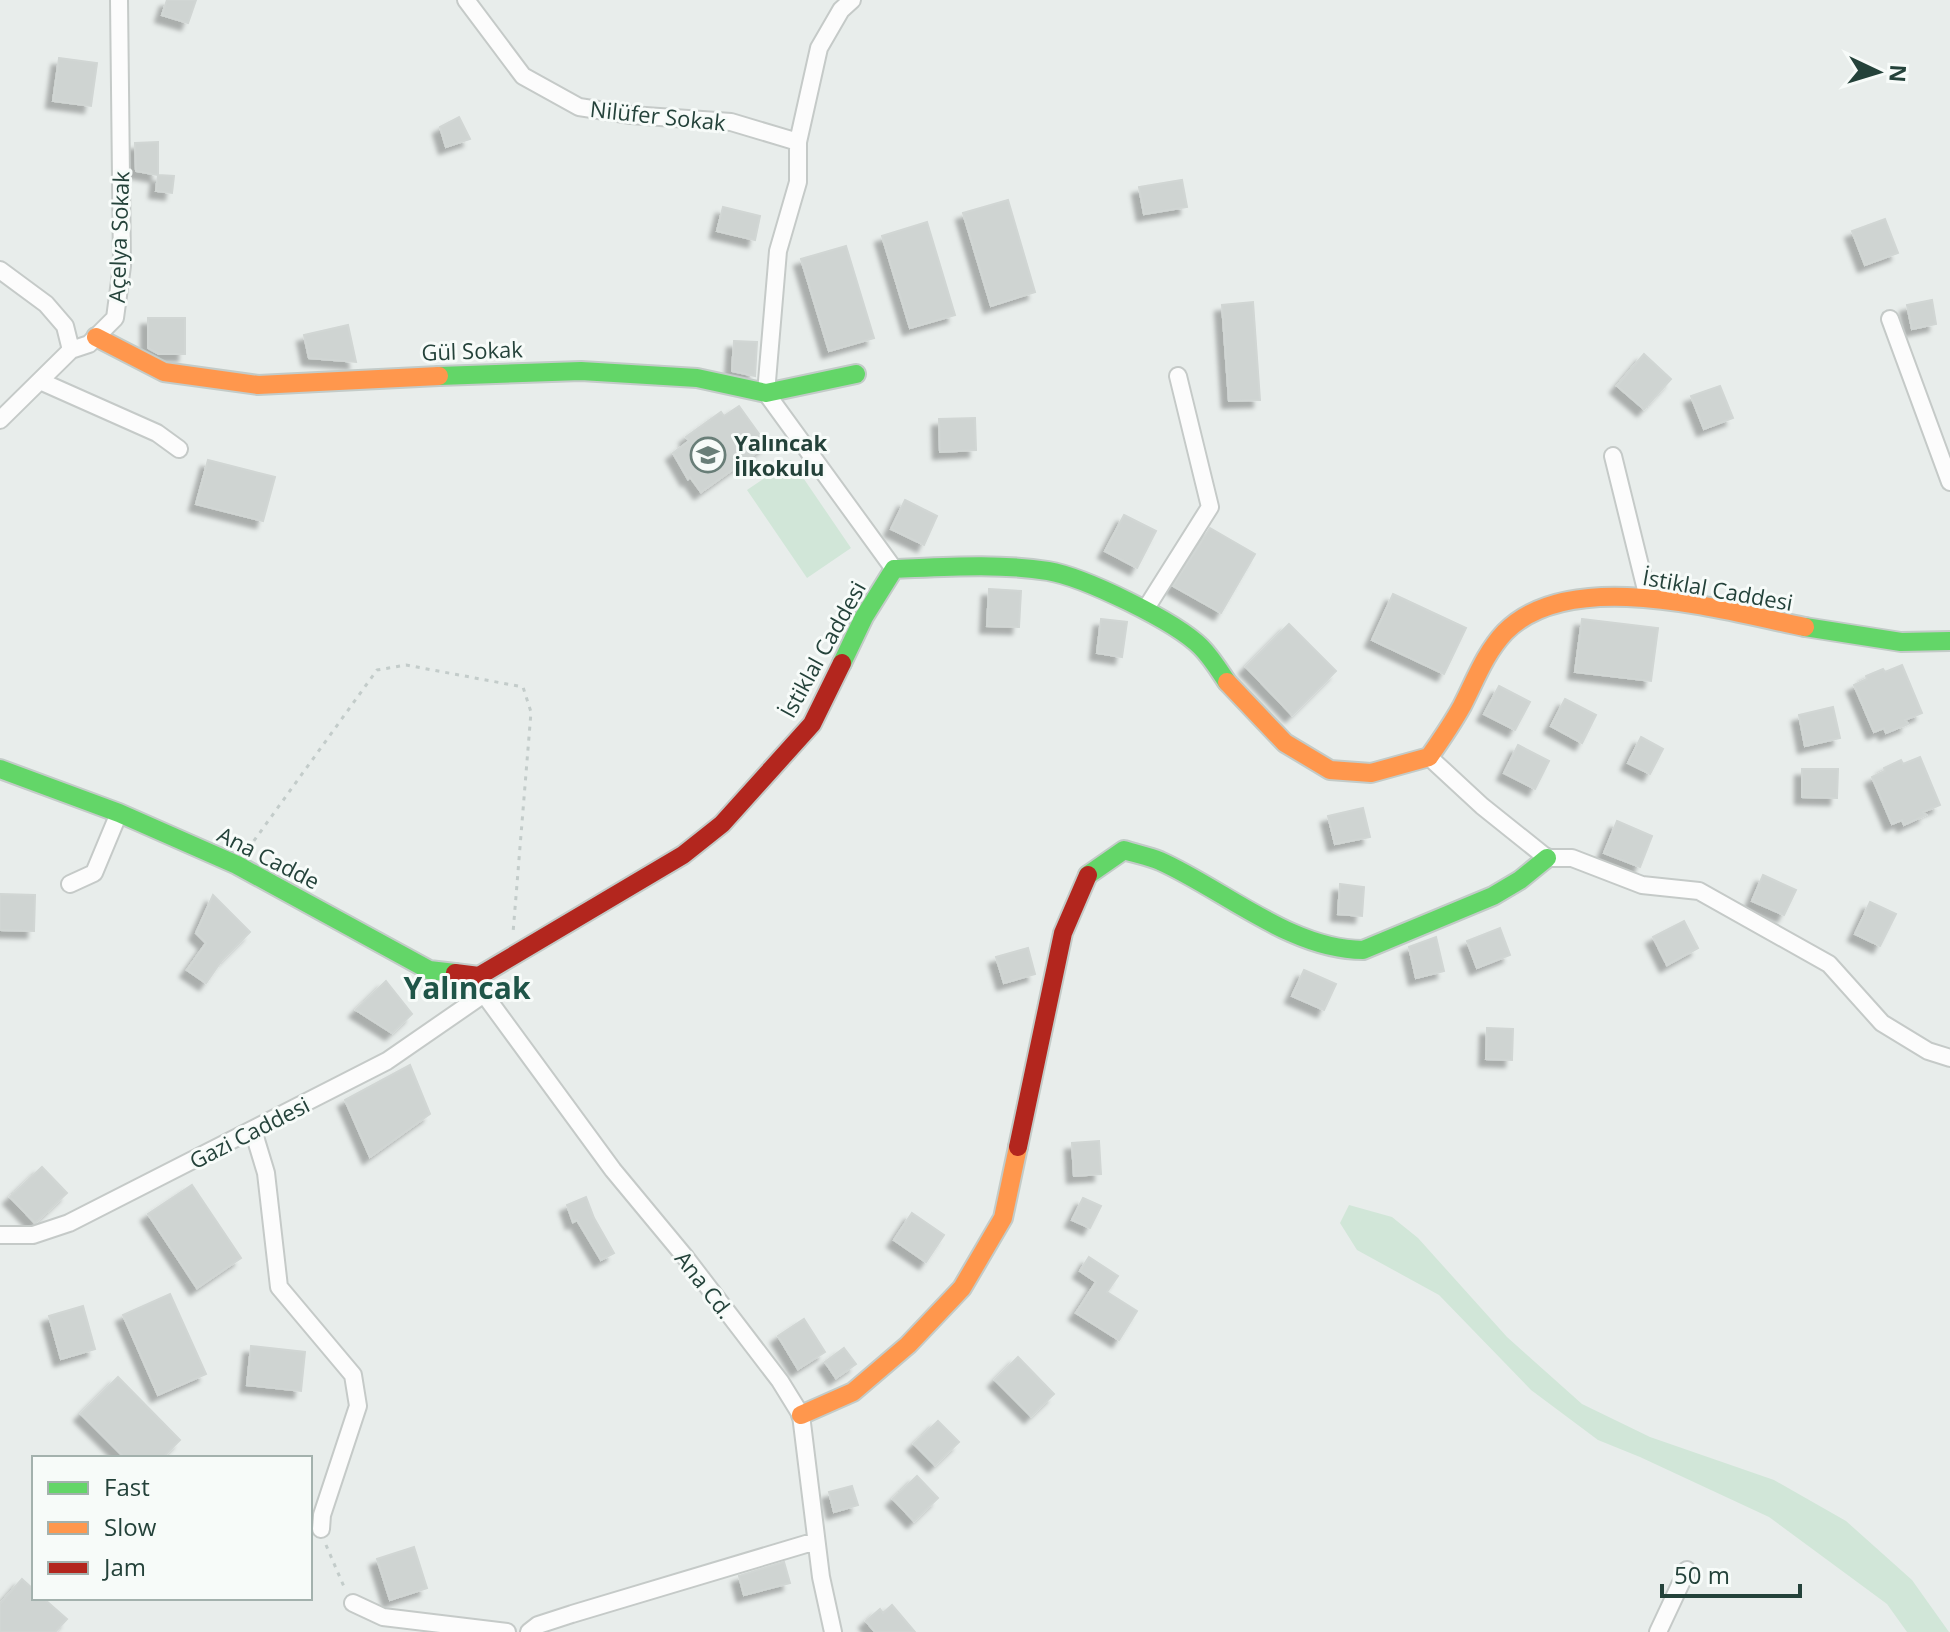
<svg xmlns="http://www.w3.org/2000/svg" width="1950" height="1632" font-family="'Open Sans',sans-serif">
  <defs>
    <filter id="shadow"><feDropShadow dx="-7" dy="7" stdDeviation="2" flood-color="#0004"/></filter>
  </defs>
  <rect width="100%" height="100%" fill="#e8edeb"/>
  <!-- green -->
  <path fill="#d1e6d8" d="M791 460 851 548 807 578 747 490Z
    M1349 1205 1392 1217 1418 1238 1507 1337 1582 1404 1650 1437 1774 1480 1846 1521 1912 1580 1949 1632H1907L1887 1604 1769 1517 1640 1457 1598 1440 1531 1390 1439 1295 1357 1250 1340 1223Z"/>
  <!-- building -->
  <path fill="#cfd4d2" stroke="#d1d6d4" stroke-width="2" filter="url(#shadow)" d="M167 0H196L188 23 162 15Z
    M59 58 97 63 91 106 53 101Z
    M459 117 470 139 446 147 440 127Z
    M158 142V175L136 171 135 143Z
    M158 175 174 176 172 193 156 191Z
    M1182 180 1187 207 1144 214 1139 187Z
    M1008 200 1035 292 991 306 963 213Z
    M723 207 760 216 755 240 717 231Z
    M1885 219 1898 253 1865 265 1852 231Z
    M927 222 955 315 910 328 882 236Z
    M846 246 874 338 829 351 801 259Z
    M1932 300 1936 324 1912 329 1907 305Z
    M1253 302 1260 400 1229 401 1222 305Z
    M148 318H185V354H159L148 348Z
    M348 325 356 362 309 358 304 335Z
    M734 341 757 342 755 376 732 371Z
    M1644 354 1671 379 1644 409 1617 386Z
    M1720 386 1733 418 1704 429 1691 396Z
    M739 406 767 445 701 492 690 477 688 479 673 453 689 441 686 437 721 412 724 416Z
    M975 418 976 450 940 452 939 419Z
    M208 460 275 477 263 521 196 504Z
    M905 500 937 516 924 545 891 529Z
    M1124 515 1156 531 1137 568 1105 551Z
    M1210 528 1255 554 1221 613 1173 586Z
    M989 589 1021 591 1019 627 987 626Z
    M1393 594 1466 628 1444 674 1372 640Z
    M1101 619 1127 622 1122 657 1097 653Z
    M1582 619 1658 628 1651 681 1575 672Z
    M1289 624 1336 671 1292 715 1246 667Z
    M1902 665 1922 713 1905 720 1908 724 1886 733 1884 728 1874 732 1854 685 1867 679 1866 676 1883 669 1885 672Z
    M1499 686 1530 702 1515 730 1484 714Z
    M1565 699 1596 715 1582 743 1551 726Z
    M1833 707 1840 738 1805 746 1799 715Z
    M1641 737 1663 749 1650 774 1628 763Z
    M1518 745 1549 761 1535 789 1504 773Z
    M1920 757 1940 805 1923 812 1926 815 1904 825 1902 820 1892 824 1872 777 1885 771 1884 768 1901 760 1903 764Z
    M1802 769H1838L1837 798 1802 797Z
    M1363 808 1370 837 1335 844 1328 816Z
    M1617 821 1652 836 1640 867 1604 853Z
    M1763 875 1796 890 1784 915 1752 901Z
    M1340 884 1364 887 1362 916 1338 914Z
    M0 894 35 895 34 931 0 930Z
    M213 895 250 932 222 960 206 983 187 970 206 943 196 933Z
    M1870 902 1896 914 1880 946 1855 934Z
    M1684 921 1698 948 1667 965 1653 937Z
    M1500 928 1510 955 1477 968 1467 941Z
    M1436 937 1444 971 1416 978 1409 947Z
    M1028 948 1035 974 1004 983 996 957Z
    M1304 970 1336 984 1324 1010 1292 996Z
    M386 981 412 1014 392 1033 356 1010Z
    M1487 1028 1513 1029 1512 1060 1486 1059Z
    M410 1065 430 1114 370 1157 345 1100Z
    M1099 1141 1101 1174 1074 1176 1072 1143Z
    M42 1167 67 1193 35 1223 10 1197Z
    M192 1185 241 1258 197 1288 148 1214Z
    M586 1197 594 1218 614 1253 601 1260 577 1220 573 1222 567 1205Z
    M1083 1198 1101 1206 1090 1228 1072 1220Z
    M912 1213 944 1235 926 1262 894 1240Z
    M1089 1257 1118 1276 1107 1292 1137 1311 1119 1340 1076 1313 1096 1282 1080 1271Z
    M170 1294 206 1374 158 1395 123 1315Z
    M83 1306 95 1349 61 1359 49 1316Z
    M804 1319 825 1352 798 1369 778 1336Z
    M251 1346 305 1352 301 1391 247 1385Z
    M844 1348 856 1364 836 1378 825 1362Z
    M1018 1357 1054 1394 1031 1416 995 1380Z
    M118 1377 180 1440 162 1458H125L81 1414Z
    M938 1421 959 1442 935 1465 914 1444Z
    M917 1476 938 1498 914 1521 893 1499Z
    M852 1486 858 1505 834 1512 829 1492Z
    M414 1547 427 1588 390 1600 377 1559Z
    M784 1562 790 1583 744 1595 739 1576Z
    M22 1579 34 1590V1598H43L67 1619 55 1632H0V1604Z
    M892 1605 915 1632H875L866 1621 880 1609 883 1613Z"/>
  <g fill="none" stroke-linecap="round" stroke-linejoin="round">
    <!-- street casing -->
    <g stroke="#c5cac8" stroke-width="20">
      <path id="street" d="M466 0 523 76 579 107 631 115 731 122 798 142
        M852 0 841 10 819 48 798 142V182L778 251 766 393 894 569
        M0 270 46 304 65 326 71 350
        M1890 319 1950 482
        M40 381 157 433 179 449
        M0 420 71 350 89 344 115 318 122 266 119 0
        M1613 456 1648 598
        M1145 610 1210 507 1178 376
        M1429 757 1482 806 1547 858H1572L1642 885 1699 891 1829 964 1882 1023 1928 1051 1950 1058
        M70 884 94 873 119 813
        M479 976 484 994 613 1170 686 1258 780 1381 801 1415 821 1577 833 1632
        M253 1130 266 1173 279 1287 353 1375 358 1406 322 1515 321 1529
        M0 1235H33L69 1223 387 1061 484 994
        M353 1603 383 1617 507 1632
        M529 1632 538 1625 572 1614 816 1541
        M1658 1632 1687 1570"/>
    </g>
    <!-- fast casing -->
    <g stroke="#c3cbc8" stroke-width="22">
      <path id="fast" d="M439 376 581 371 697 378 766 393 856 374
        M1805 627 1901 642 1950 641
        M842 663 864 617 894 569C944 567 998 563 1048 571 1084 577 1175 621 1201 647 1211 657 1219 670 1227 682
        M0 769 119 813 237 865 429 970 455 973
        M1088 875 1124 850C1136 854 1148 856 1160 861 1223 889 1291 950 1363 950L1493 896 1520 880 1547 858"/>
    </g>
    <!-- slow casing -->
    <g stroke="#c3cbc8" stroke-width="22">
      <path id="slow" d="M96 337 164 372 258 385 439 376
        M1227 682 1285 743 1330 770 1371 773 1429 757C1441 740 1452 724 1462 706 1475 681 1485 653 1505 632 1571 565 1724 611 1805 627
        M801 1415 853 1392 908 1345 962 1288 1003 1218 1018 1147"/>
    </g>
    <!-- jam casing -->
    <g stroke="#c3cbc8" stroke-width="22">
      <path id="jam" d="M455 973 479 976 683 855 722 824 812 724 842 663
        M1018 1147 1063 933 1088 875"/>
    </g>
    <!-- path -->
    <path stroke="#c3ccca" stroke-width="3" stroke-dasharray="4 6" stroke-linecap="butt" d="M248 849 377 670 406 665 523 687 531 712 513 933
      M326 1545 345 1589"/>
    <!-- street -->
    <use href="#street" stroke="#fcfcfc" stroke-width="16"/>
    <!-- fast -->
    <use href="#fast" stroke="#63d668" stroke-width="18"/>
    <!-- slow -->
    <use href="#slow" stroke="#ff974d" stroke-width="18"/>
    <!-- jam -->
    <use href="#jam" stroke="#b3261e" stroke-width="18"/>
  </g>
  <!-- icons -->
  <defs>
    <g id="school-ring" transform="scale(1.8)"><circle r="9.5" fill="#f7fbf9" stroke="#697e78" stroke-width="1.5"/><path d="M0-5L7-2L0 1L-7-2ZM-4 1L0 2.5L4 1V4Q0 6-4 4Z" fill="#697e78"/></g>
  </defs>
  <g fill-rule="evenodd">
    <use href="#school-ring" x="708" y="455"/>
  </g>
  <g text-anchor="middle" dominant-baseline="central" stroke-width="6" stroke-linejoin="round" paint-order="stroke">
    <!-- street labels -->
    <g font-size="22" fill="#24423a" stroke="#f7fbf9">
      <text transform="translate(658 115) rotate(6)">Nilüfer Sokak</text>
      <text transform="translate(118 237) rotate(-88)">Açelya Sokak</text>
      <text transform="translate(472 350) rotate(-2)">Gül Sokak</text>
      <text transform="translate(1718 589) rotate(10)">İstiklal Caddesi</text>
      <text transform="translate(822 649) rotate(-61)">İstiklal Caddesi</text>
      <text transform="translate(269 857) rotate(27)">Ana Cadde</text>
      <text transform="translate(249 1132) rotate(-27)">Gazi Caddesi</text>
      <text transform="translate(705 1284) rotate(52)">Ana Cd.</text>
    </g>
    <!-- poi labels -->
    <g font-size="22" font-weight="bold" fill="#24423a" stroke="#f7fbf9" text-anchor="start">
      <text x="734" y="442">Yalıncak<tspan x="734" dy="25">İlkokulu</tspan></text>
    </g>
    <!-- district labels -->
    <g font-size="30" font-weight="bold" fill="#1f5548" stroke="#f7fbf9">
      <text x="467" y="987">Yalıncak</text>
    </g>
  </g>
  <!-- legend -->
  <rect x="32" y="1456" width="280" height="144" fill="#f7fbf9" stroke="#a3b1ad" stroke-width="2"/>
  <rect x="48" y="1482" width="40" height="12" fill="#63d668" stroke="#a3b1ad" stroke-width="2"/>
  <text x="104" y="1496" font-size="24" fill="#24423a">Fast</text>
  <rect x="48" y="1522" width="40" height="12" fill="#ff974d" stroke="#a3b1ad" stroke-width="2"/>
  <text x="104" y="1536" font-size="24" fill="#24423a">Slow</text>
  <rect x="48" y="1562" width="40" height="12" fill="#b3261e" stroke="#a3b1ad" stroke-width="2"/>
  <text x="104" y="1576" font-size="24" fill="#24423a">Jam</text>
  <!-- north arrow -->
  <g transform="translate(1878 72) rotate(94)" stroke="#f7fbf9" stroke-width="6" paint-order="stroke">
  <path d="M0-6L14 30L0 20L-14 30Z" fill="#24423a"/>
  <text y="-12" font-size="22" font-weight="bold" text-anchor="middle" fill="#24423a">N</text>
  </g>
  <!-- scale -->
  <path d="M1662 1584v12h138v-12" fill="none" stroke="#24423a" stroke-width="4"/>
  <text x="1674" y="1584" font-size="24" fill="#24423a" stroke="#f7fbf9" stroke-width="6" paint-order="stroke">50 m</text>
</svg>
